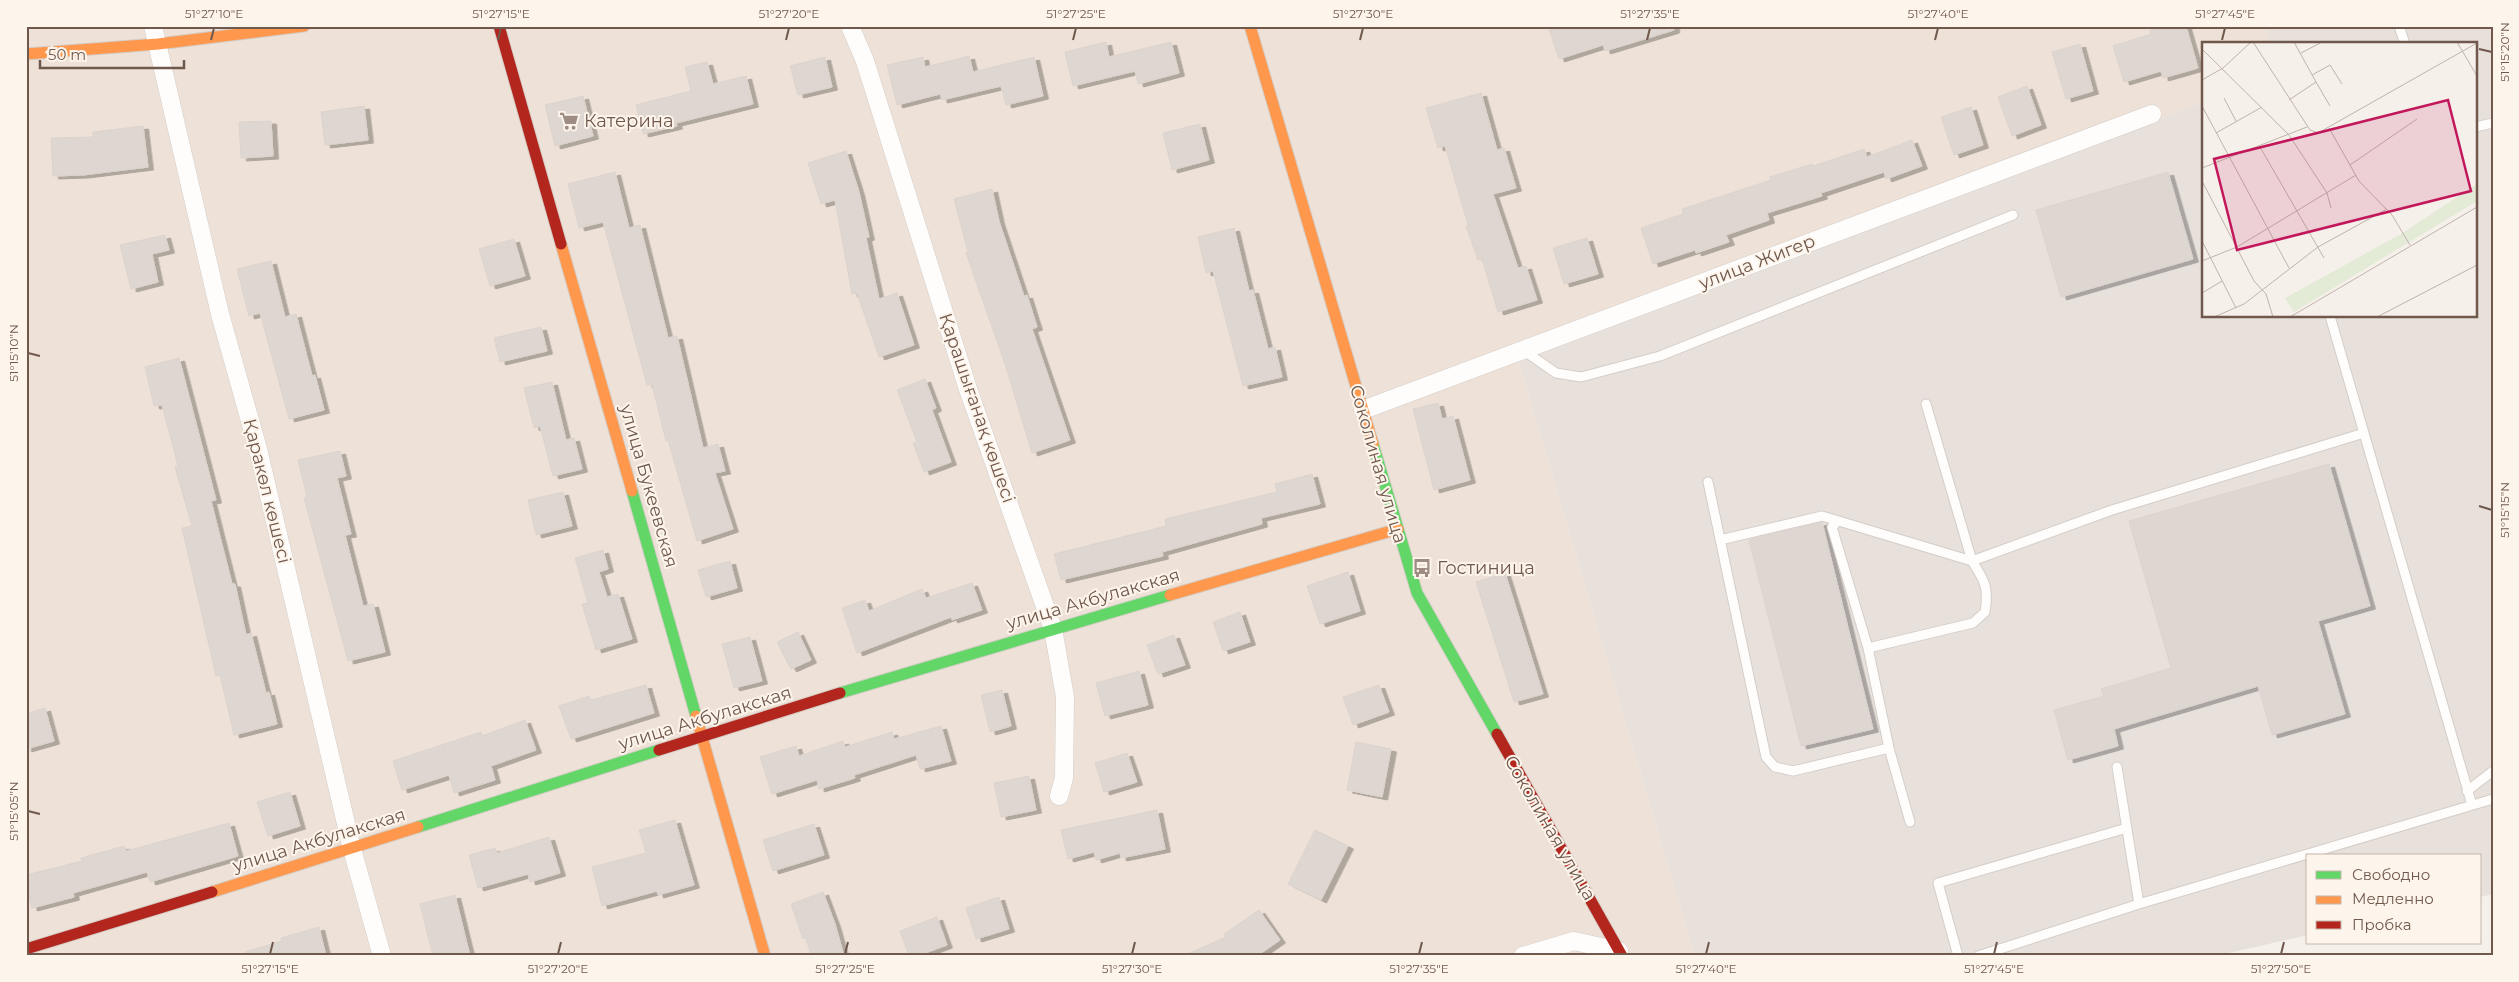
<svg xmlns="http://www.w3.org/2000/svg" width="2519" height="982" font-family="Montserrat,sans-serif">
  <defs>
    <filter id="shadow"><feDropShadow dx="5.5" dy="3" stdDeviation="0" flood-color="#0004"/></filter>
  </defs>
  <rect width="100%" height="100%" fill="#f5f0ea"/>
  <!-- residential -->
  <path fill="#eee2d8" d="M26 26H2265L2270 44H2203V102L1519 362 1695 956H26Z"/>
  <!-- industrial -->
  <path fill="#e7e0db" d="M2265 26H2493V894L2480 897V856H2308V935L2215 956H1695L1519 362 2203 102V316H2475V44H2270Z"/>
  <!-- building -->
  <path fill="#ded6d0" stroke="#ddd3cd" filter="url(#shadow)" d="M1548 26H1674V30L1605 51 1603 45 1559 59Z
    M2162 26H2186L2198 68 2163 78 2161 71 2124 82 2113 46 2151 34 2150 30Z
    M1106 42 1109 57 1171 42 1179 73 1138 84 1135 71 1073 86 1065 52Z
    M2080 44 2093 91 2066 99 2052 52Z
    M969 56 973 72 1034 57 1043 96 1006 105 1001 86 942 100 940 94 897 105 887 65 923 57 925 67Z
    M825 57 832 87 798 95 790 66Z
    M707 62 713 84 746 76 753 104 676 123 677 126 643 134 636 105 691 91 685 67Z
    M2027 86 2041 125 2012 136 1998 97Z
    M1481 93 1497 150 1504 148 1516 188 1493 194 1518 268 1526 266 1537 300 1498 312 1482 259 1478 260 1466 226 1468 225 1445 146 1438 148 1426 108Z
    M583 96 593 136 555 146 545 105Z
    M364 106 368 140 325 145 321 112Z
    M1971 107 1983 145 1954 155 1941 117Z
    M271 121 273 156 241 158 239 122Z
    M1200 124 1209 160 1172 170 1163 133Z
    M143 126 148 167 83 175 53 176 51 138 93 137V132Z
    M1912 140 1922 166 1886 179 1884 172 1821 193 1822 196 1767 213 1769 220 1726 235 1729 242 1696 253 1695 250 1653 264 1641 228 1683 214 1682 209 1771 180 1770 177 1812 164 1813 166 1864 149 1867 157Z
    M846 151 859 192 869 237 866 238 879 299 897 293 914 345 879 357 857 293 852 294 835 200 821 204 808 163Z
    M615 172 629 228 640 225 668 338 677 336 703 448 718 444 725 471 715 473 733 529 697 541 668 440 666 441 652 384 647 385 603 222 579 228 568 184Z
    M2168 172 2193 259 2061 297 2036 210Z
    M992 189 999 221 1024 296 1027 295 1037 327 1032 329 1070 440 1032 453 1006 367 966 253 968 252 954 199Z
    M1234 228 1249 291 1253 290 1268 349 1275 347 1282 377 1243 386 1213 271 1206 273 1198 237Z
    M165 235 169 250 152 254 158 282 131 289 120 245Z
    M1587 238 1598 274 1564 284 1553 248Z
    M514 239 525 276 490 286 479 249Z
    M271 261 285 317 296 314 312 376 315 375 324 410 289 419 260 313 249 316 237 269Z
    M541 327 547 351 500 362 494 338Z
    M179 358 216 500 211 501 232 584H235L246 635 251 633 266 693 269 692 277 724 234 735 220 675 216 676 182 528 192 526 175 467 178 466 162 405 154 406 145 367Z
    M925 379 936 408 932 410 951 462 924 472 913 443 917 442 897 390Z
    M552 382 566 440 574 438 582 469 553 476 540 426 534 428 524 388Z
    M1438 403 1442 419 1453 416 1470 480 1434 490 1413 409Z
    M340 451 346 476 337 478 351 534 345 535 363 606 373 604 385 652 348 661 304 498 307 497 298 460Z
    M2329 464 2370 606 2318 621 2345 714 2272 735 2258 686 2114 729 2118 746 2068 760 2054 710 2104 696 2101 689 2171 668 2129 521Z
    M1312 474 1320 504 1261 518 1262 524 1162 552 1163 556 1061 580 1054 554 1166 526 1165 519 1277 492 1275 484Z
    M563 492 572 526 536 535 528 500Z
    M1822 522 1873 729 1801 746 1749 540Z
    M603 550 608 569 599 572 607 597 618 594 632 639 596 650 582 604 588 603 575 558Z
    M730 561 737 588 706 597 698 570Z
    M1348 572 1360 611 1320 624 1307 586Z
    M1505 573 1543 694 1514 702 1476 582Z
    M972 583 982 610 952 620 951 617 857 653 842 608 865 600 869 611 922 589 926 598Z
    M1240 612 1250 642 1223 651 1213 622Z
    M798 632 811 660 791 669 777 642Z
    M1174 635 1185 665 1158 674 1147 645Z
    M750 637 762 681 734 688 722 644Z
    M1139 671 1148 705 1105 716 1096 683Z
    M646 685 654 713 571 739 559 706 589 696 591 700Z
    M1379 685 1389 712 1353 725 1343 697Z
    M1002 690 1011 726 990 732 981 695Z
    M45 708 54 741 26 749V714Z
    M525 720 536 750 491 766 495 780 454 793 449 775 402 790 393 761 481 732 482 736Z
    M941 726 951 761 920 769 916 755 854 775 855 778 819 789 817 780 772 794 760 757 796 746 799 756 843 741 845 747 892 732 894 739Z
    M1356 742 1391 749 1382 797 1347 790Z
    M1127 753 1137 782 1104 792 1095 763Z
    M1029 776 1036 810 1001 817 994 783Z
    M290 792 300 826 268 836 257 802Z
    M1157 810 1165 849 1121 858 1120 853 1096 860 1094 852 1068 859 1061 830Z
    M675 820 694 885 658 895 657 891 602 906 592 867 646 853 639 830Z
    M229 823 238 856 150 882 147 872 73 893 74 897 32 908 26 887V875L82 861 81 858 124 846 126 851Z
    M814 824 824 855 773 871 763 840Z
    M1315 830 1348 846 1321 900 1288 884Z
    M549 837 560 873 530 882 528 874 478 888 469 855 495 848 497 853Z
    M823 892 835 924 844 956H811L806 938 803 939 791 904Z
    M455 895 470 956H433L420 904Z
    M999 897 1009 929 976 939 966 908Z
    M1259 910 1280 940 1257 956H1183L1226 937 1224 934Z
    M937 917 947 945 917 956H909L900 931Z
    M319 927 326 956H246L245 952 282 941 281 938Z"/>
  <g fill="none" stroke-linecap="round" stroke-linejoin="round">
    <!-- lane casing -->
    <g stroke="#d4cdc8" stroke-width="11">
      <path id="lane" d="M2399 26 2405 44
        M2475 127 2493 123
        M2330 316 2472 805
        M1523 350 1556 373 1581 377 1660 356 2013 215
        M1708 482 1766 757 1775 767 1793 771 1889 748
        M1838 521 1832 527 1868 648 1889 748 1910 822
        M1720 540 1822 516 1972 561 2112 510 2364 433
        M1868 648 1973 623 1985 612C1989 588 1985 581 1972 561L1926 404
        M2117 767 2139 904
        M2467 791 2493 771
        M1958 956 1938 883 2127 828
        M1978 956 2139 904 2493 799"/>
    </g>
    <!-- street casing -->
    <g stroke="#d4cdc8" stroke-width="19">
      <path id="street" d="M153 26 220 314 258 449 352 849 382 956
        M850 26 865 61 968 389 1053 629 1065 697 1064 778 1059 796
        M1363 410 2152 114
        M1523 956 1574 941 1619 951"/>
    </g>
    <!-- fast casing -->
    <g stroke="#d4cdc6" stroke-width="13">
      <path id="fast" d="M1373 444 1417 593 1497 734
        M632 491 696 716
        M840 693 1170 595
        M418 827 659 750"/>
    </g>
    <!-- slow casing -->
    <g stroke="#d4cdc6" stroke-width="13">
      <path id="slow" d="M1250 26 1373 444
        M26 54 158 44 304 26
        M561 244 632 491
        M1170 595 1398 529
        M696 716 765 956
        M212 892 418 827"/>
    </g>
    <!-- jam casing -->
    <g stroke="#d4cdc6" stroke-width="13">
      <path id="jam" d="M499 26 561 244
        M1497 734 1622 956
        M659 750 840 693
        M26 949 212 892"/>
    </g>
    <!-- lane -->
    <use href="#lane" stroke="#fefdfc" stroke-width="9"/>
    <!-- street -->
    <use href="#street" stroke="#fefdfc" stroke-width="18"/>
    <!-- fast -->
    <use href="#fast" stroke="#63d668" stroke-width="11"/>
    <!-- slow -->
    <use href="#slow" stroke="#ff974d" stroke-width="11"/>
    <!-- jam -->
    <use href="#jam" stroke="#b3261e" stroke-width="11"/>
  </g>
  <!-- ticks -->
  <path fill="none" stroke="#70584d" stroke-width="2" d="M211 40 214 28M498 40 501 28M786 40 789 28M1073 40 1076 28M1360 40 1363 28M1647 40 1650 28M1935 40 1938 28M2222 40 2225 28M2479 49 2492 52M28 353 40 356M2479 506 2492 510M28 811 40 814M270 954 273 942M558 954 561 942M845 954 848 942M1132 954 1135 942M1419 954 1422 942M1706 954 1709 942M1994 954 1997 942M2281 954 2284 942"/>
  <!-- icons -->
  <defs>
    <g id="supermarket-bare" transform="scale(1.5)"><path d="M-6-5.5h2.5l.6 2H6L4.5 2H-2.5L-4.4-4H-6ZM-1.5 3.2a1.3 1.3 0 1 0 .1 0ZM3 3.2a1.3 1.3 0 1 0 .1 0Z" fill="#9f8d84" stroke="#fdf5eb" stroke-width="2.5" paint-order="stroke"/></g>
    <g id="bus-bare" transform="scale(1.5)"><path d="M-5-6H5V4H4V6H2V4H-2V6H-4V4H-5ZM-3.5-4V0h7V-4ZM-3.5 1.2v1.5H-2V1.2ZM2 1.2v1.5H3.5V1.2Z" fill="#9f8d84" stroke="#fdf5eb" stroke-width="2.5" paint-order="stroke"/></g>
  </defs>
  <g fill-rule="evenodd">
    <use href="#supermarket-bare" x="569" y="121"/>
    <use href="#bus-bare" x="1422" y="568"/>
  </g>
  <g text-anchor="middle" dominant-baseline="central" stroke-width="4" stroke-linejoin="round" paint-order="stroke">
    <!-- poi labels -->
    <g font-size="18" fill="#70584d" stroke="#fdf5eb" text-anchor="start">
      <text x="584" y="121">Катерина</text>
      <text x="1437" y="568">Гостиница</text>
    </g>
    <!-- street labels -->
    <g font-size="18" fill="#70584d" stroke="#fdf5eb">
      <text transform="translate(1757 262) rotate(-21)">улица Жигер</text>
      <text transform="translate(977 408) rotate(71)">Қарашығанақ көшесі</text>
      <text transform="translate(1378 464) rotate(74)">Соколиная улица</text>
      <text transform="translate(649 486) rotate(74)">улица Букеевская</text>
      <text transform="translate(267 491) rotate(76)">Қаракөл көшесі</text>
      <text transform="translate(1093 599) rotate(-16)">улица Акбулакская</text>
      <text transform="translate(705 718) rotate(-17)">улица Акбулакская</text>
      <text transform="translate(1550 828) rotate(60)">Соколиная улица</text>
      <text transform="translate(319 840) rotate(-17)">улица Акбулакская</text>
    </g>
  </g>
  <!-- overview -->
  <g transform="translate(2202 42)">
    <rect width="275" height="275" fill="#f5f0ea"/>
    <path d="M275 142V159L92 270 83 256 199 192Z" fill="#e3ead6"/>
    <path fill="none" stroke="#c0b3ab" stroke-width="1" d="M51 0 108 88 116 91 275 1M255 0 275 34M0 7 87 93 125 151 129 166M99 11 120 0M110 33 128 23 140 42M0 38 21 26 49 0M114 40 128 64M22 56 34 79M87 58 114 40 92 0M0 64 87 226M127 86 157 139 190 173 208 203M14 91 60 65M58 105 122 216M148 123 215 77M0 126 105 85M0 139 52 239 64 252 71 275M0 199 34 266M0 219 35 205 154 133M0 251 20 239M12 275 42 262 116 205 185 167M88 275 275 165M175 275 275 223"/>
    <path fill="#c2185b" fill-opacity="0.15" stroke="#c2185b" stroke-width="2.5" d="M246 58 269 149 35 208 12 117Z"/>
    <rect width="275" height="275" fill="none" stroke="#70584d" stroke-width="2.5"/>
  </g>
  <!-- border -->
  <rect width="2519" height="982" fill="none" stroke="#fdf5eb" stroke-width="55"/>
  <!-- legend -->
  <rect x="2306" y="854" width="175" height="90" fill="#fdf5eb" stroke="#c5b6ac"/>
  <rect x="2316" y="871" width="25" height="8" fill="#63d668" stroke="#c5b6ac"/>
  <text x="2352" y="880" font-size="15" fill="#70584d">Свободно</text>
  <rect x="2316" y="896" width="25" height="8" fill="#ff974d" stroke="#c5b6ac"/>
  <text x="2352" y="904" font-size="15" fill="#70584d">Медленно</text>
  <rect x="2316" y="921" width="25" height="8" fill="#b3261e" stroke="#c5b6ac"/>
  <text x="2352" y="930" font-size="15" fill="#70584d">Пробка</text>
  <!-- scale -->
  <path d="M40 60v8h144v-8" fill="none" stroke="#70584d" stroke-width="2.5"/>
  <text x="48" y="60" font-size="15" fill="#70584d" stroke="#fdf5eb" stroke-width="4" paint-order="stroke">50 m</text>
  <rect x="28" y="28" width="2464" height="926" fill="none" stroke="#70584d" stroke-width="2"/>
  <g font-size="12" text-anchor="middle" fill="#70584d">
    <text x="214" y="18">51°27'10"E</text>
    <text x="501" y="18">51°27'15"E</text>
    <text x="789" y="18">51°27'20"E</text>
    <text x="1076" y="18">51°27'25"E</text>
    <text x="1363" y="18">51°27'30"E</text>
    <text x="1650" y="18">51°27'35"E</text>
    <text x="1938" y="18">51°27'40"E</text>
    <text x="2225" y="18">51°27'45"E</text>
    <text transform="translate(2505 52) rotate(-90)" y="4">51°15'20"N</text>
    <text transform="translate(14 353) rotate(-90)" y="4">51°15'10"N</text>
    <text transform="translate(2505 510) rotate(-90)" y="4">51°15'15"N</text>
    <text transform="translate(14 811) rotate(-90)" y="4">51°15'05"N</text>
    <text x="270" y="973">51°27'15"E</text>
    <text x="558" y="973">51°27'20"E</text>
    <text x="845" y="973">51°27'25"E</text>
    <text x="1132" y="973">51°27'30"E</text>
    <text x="1419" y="973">51°27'35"E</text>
    <text x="1706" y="973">51°27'40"E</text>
    <text x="1994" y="973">51°27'45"E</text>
    <text x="2281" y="973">51°27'50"E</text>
  </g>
</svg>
